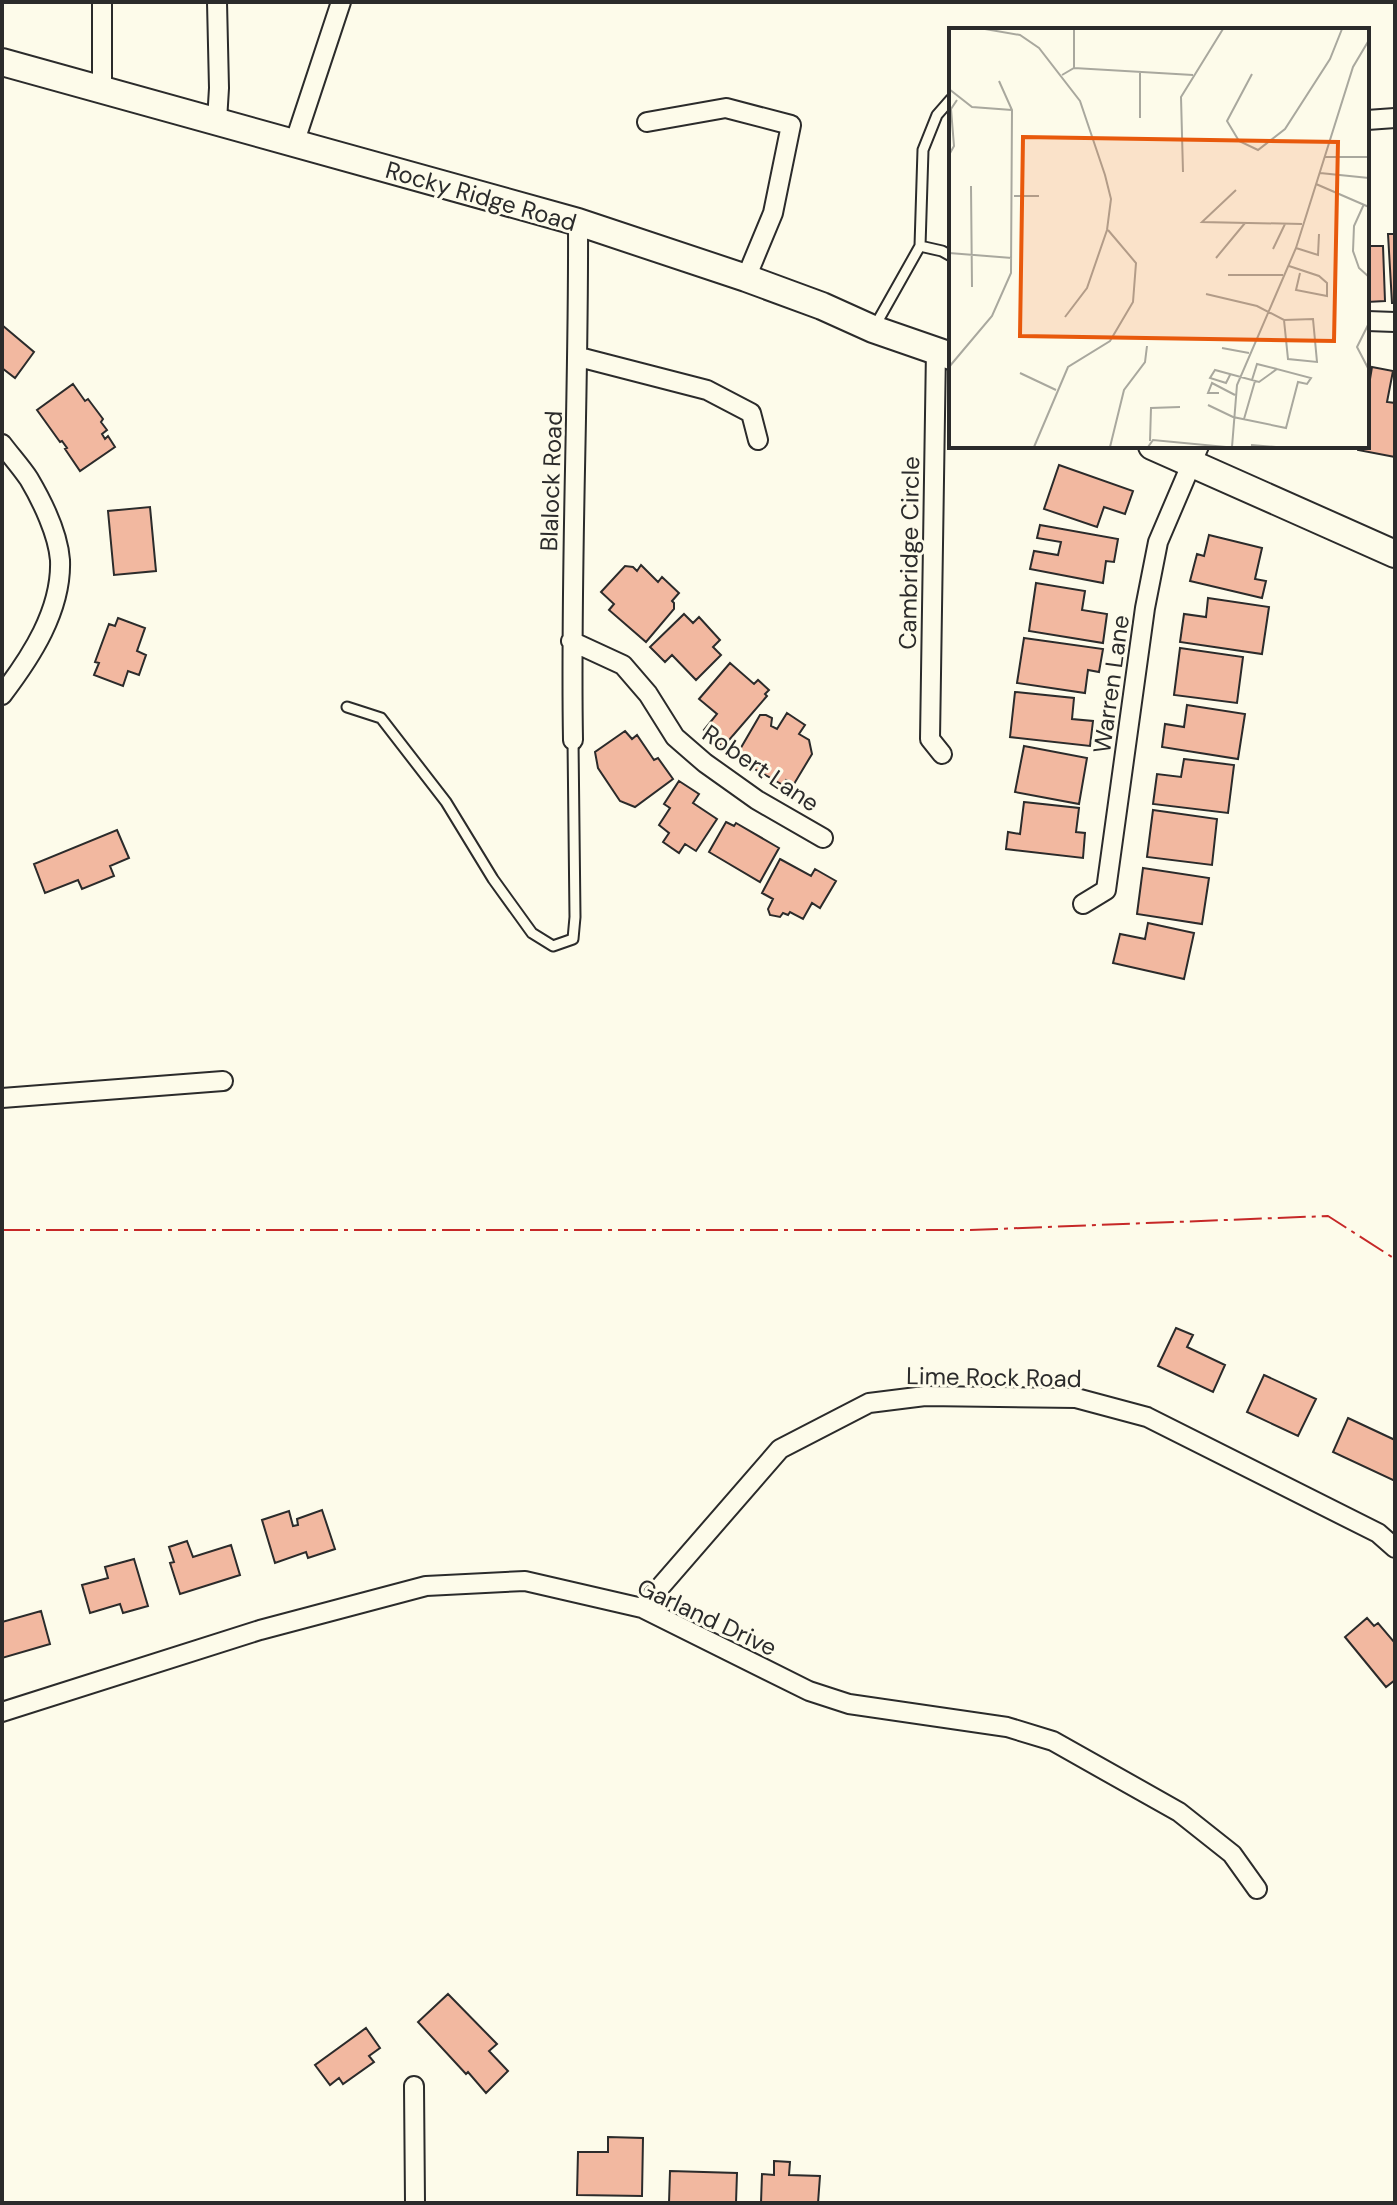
<svg xmlns="http://www.w3.org/2000/svg" width="1397" height="2205" font-family="'DM Sans',sans-serif">
  <rect width="100%" height="100%" fill="#fdfbea"/>
  <!-- building -->
  <path fill="#f2b8a0" stroke="#2b2b2b" stroke-width="2" d="M1388 234H1395V303H1392Z
    M1367 246H1383L1385 301 1367 302Z
    M2 325 34 352 15 378 2 368Z
    M1372 367 1393 371 1387 402 1395 403V457L1358 450V446H1367V397Z
    M73 384 85 401 88 399 103 419 101 422 107 430 102 434 105 439 108 436 115 447 80 471 65 449 67 448 62 441 60 442 37 410Z
    M1059 465 1133 491 1125 514 1104 507 1097 527 1044 509Z
    M150 507 156 571 114 575 108 511Z
    M1040 525 1118 539 1114 562 1106 561 1103 583 1030 569 1034 551 1058 555 1061 542 1037 538Z
    M1209 535 1262 548 1255 579 1266 581 1262 598 1190 581 1197 554 1204 556Z
    M641 565 658 582 662 577 679 593 672 601 674 603V609L646 642 609 610 614 604 601 592 625 566 633 567 637 571Z
    M1036 583 1085 591 1082 610 1107 614 1103 643 1029 631Z
    M1208 598 1269 607 1262 654 1180 642 1184 614 1206 617Z
    M684 614 693 623 699 617 720 640 713 647 721 655 696 680 672 655 665 662 650 647Z
    M118 618 145 628 137 651 146 655 139 675 128 671 123 686 94 675 99 663 95 662 109 624 115 626Z
    M1024 638 1103 649 1099 672 1088 670 1085 693 1017 683Z
    M1180 648 1243 657 1237 703 1174 695Z
    M730 663 754 684 758 680 769 690 765 694 767 696 723 747 704 730 717 714 699 699Z
    M1015 692 1074 698 1072 719 1093 721 1090 746 1010 737Z
    M1187 705 1245 714 1238 759 1162 747 1165 724 1184 727Z
    M787 713 805 725 799 734 809 740 812 754 794 784 786 780 783 785 735 758 760 715H766L772 718 771 726 777 729Z
    M625 731 632 739 637 735 654 760 658 758 673 779 635 807 620 801 598 768 595 752Z
    M1024 746 1087 758 1079 804 1015 792Z
    M1184 759 1234 765 1228 813 1153 804 1157 774 1181 777Z
    M679 781 699 794 693 803 717 819 696 851 685 844 679 853 663 842 669 833 659 825 670 808 664 804Z
    M1024 802 1079 808 1076 832 1085 833 1083 858 1006 849 1008 832 1020 834Z
    M1153 810 1217 819 1212 865 1147 857Z
    M726 822 734 826 736 823 779 848 760 882 709 852Z
    M117 830 129 858 110 866 114 876 82 889 78 880 45 893 34 864Z
    M780 859 811 876 815 869 836 881 820 908 812 903 803 919 790 912 788 915 783 913 780 917 770 915 768 909 773 899 762 893Z
    M1143 868 1209 878 1202 924 1137 914Z
    M1148 923 1194 933 1184 979 1113 963 1120 934 1145 939Z
    M1176 1328 1193 1335 1187 1347 1225 1365 1213 1392 1158 1366Z
    M1264 1375 1316 1399 1298 1436 1247 1412Z
    M1348 1418 1395 1440V1481L1333 1452Z
    M322 1510 335 1549 308 1558 306 1552 275 1563 262 1520 289 1511 293 1526 298 1525 297 1519Z
    M187 1541 193 1557 231 1545 240 1575 180 1594 170 1563 174 1562 169 1547Z
    M134 1559 148 1606 123 1613 120 1604 90 1613 82 1585 108 1578 105 1567Z
    M41 1611 50 1644 2 1658V1622Z
    M1367 1618 1374 1626 1378 1623 1395 1643V1680L1386 1687 1345 1637Z
    M448 1994 497 2044 489 2051 508 2071 486 2093 468 2072 466 2074 418 2022Z
    M366 2028 380 2048 369 2056 374 2062 343 2084 339 2078 330 2085 315 2065Z
    M608 2137 643 2138 642 2196 577 2195 578 2152H608Z
    M774 2161 790 2162 789 2175 820 2176 818 2203H761L762 2174 774 2175Z
    M670 2171 737 2173 736 2203H669Z"/>
  <g fill="none" stroke-linecap="round" stroke-linejoin="round">
    <!-- lane casing -->
    <g stroke="#2b2b2b" stroke-width="13">
      <path id="lane" d="M920 246 942 251 951 256
        M875 326 920 246 923 150 937 115 951 99
        M347 707 381 718 446 802 493 879 532 933 553 946 573 939 575 917 573 740"/>
    </g>
    <!-- street casing -->
    <g stroke="#2b2b2b" stroke-width="22">
      <path id="street" d="M217 2 219 88 217 121
        M102 90V2
        M1367 120 1395 118
        M647 122 726 108 791 125 773 213 746 278
        M294 144 341 2
        M1367 321 1395 322
        M936 350 930 739 942 754
        M579 357 707 390 751 413 758 440
        M2 444C11 456 21 467 29 479 42 501 58 534 60 560 62 610 31 657 2 695
        M571 641 623 665 648 694 675 737 705 763 757 800 823 838
        M573 740C570 568 579 395 578 222
        M1083 904 1106 890 1145 608 1158 542 1199 446
        M2 1098 223 1081
        M642 1608 780 1449 869 1403 925 1396 1076 1398 1147 1417 1378 1533 1395 1548
        M2 1712 260 1630 426 1586 525 1581 642 1608 809 1691 849 1704 1007 1727 1053 1741 1179 1812 1232 1854 1257 1889
        M414 2086 415 2203"/>
    </g>
    <!-- secondary casing -->
    <g stroke="#2b2b2b" stroke-width="30">
      <path id="secondary" d="M2 62 578 222 746 278 822 306 873 329 951 356
        M1152 446 1395 554"/>
    </g>
    <!-- lane -->
    <use href="#lane" stroke="#fdfbea" stroke-width="9"/>
    <!-- street -->
    <use href="#street" stroke="#fdfbea" stroke-width="18"/>
    <!-- secondary -->
    <use href="#secondary" stroke="#fdfbea" stroke-width="26"/>
    <!-- power -->
    <path stroke="#c62828" stroke-width="2" stroke-dasharray="28 6 4 6" stroke-linecap="butt" d="M2 1230H970L1328 1216 1395 1259"/>
  </g>
  <g text-anchor="middle" dominant-baseline="central" stroke-width="6" stroke-linejoin="round" paint-order="stroke">
    <!-- street labels -->
    <g font-size="24" fill="#2b2b2b" stroke="#fdfbea">
      <text transform="translate(481 196) rotate(16)">Rocky Ridge Road</text>
      <text transform="translate(551 481) rotate(-88)">Blalock Road</text>
      <text transform="translate(909 553) rotate(-89)">Cambridge Circle</text>
      <text transform="translate(1111 684) rotate(-82)">Warren Lane</text>
      <text transform="translate(761 768) rotate(34)">Robert Lane</text>
      <text transform="translate(994 1377) rotate(1)">Lime Rock Road</text>
      <text transform="translate(707 1617) rotate(25)">Garland Drive</text>
    </g>
  </g>
  <!-- overview -->
  <g transform="translate(949 28)">
    <rect width="420" height="420" fill="#fdfbea"/>
    <path fill="none" stroke="#a9a89e" stroke-width="2" d="M36 1 71 7 90 20 131 73 156 147 162 171 158 202 138 260 116 289M125 1V40M191 43V90M303 46 278 93 290 113 309 122 336 101 381 31 393 1M113 47 125 40 244 47M0 61 23 79 63 82M0 127 5 118 2 81 8 72M376 129H420M234 144 232 69 274 1M371 145 420 150M367 156 420 179M22 158 23 259M287 162 253 194 353 196M65 168H90M415 176 405 198 404 223 410 240 420 249M347 220 369 227 370 206M324 221 336 196M0 225 63 230M267 230 296 195M340 238 370 248 378 255V268L347 262 351 245M279 247H334M257 266 308 278 335 292 364 291 368 334 339 331 335 292M420 295 408 319 420 342M273 320 300 325M0 339 43 288 62 245 63 82 50 53M71 345 107 362M303 352 308 336 328 341M270 365H259L263 355 286 367M259 377 284 389 337 400 349 354 358 356 362 350 328 341 310 354 266 342 261 350 277 355 281 347M295 391 306 353M201 413 202 380 231 379M302 417 327 419M85 419 119 339 161 313 184 274 187 235 159 202M161 419 175 362 196 334 198 318M199 419 204 412 277 419M283 419 288 357 347 220 404 39 420 12"/>
    <path fill="#e8590c" fill-opacity="0.15" stroke="#e8590c" stroke-width="4" d="M74 109 389 114 385 313 71 308Z"/>
    <rect width="420" height="420" fill="none" stroke="#2b2b2b" stroke-width="4"/>
  </g>
  <!-- border -->
  <rect width="1397" height="2205" fill="none" stroke="#2b2b2b" stroke-width="8"/>
</svg>
